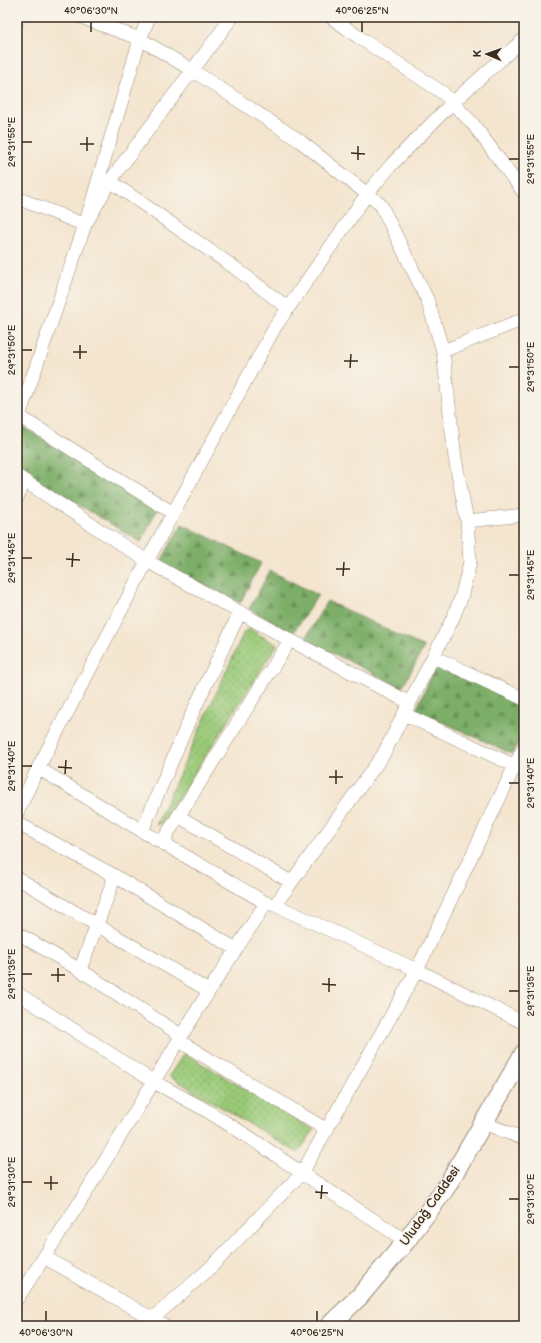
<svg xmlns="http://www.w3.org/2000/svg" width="541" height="1343" font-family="'Balsamiq Sans',sans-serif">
  <defs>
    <pattern id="forest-firs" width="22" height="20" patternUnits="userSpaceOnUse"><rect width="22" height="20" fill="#7bae68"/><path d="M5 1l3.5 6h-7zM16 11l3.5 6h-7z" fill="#668e55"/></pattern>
    <pattern id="park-dots" width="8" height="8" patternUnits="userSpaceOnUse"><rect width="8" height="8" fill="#9aca78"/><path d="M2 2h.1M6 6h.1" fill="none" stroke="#7fa462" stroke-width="1.8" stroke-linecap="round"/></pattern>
  </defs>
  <rect width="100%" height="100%" fill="#f7f3e8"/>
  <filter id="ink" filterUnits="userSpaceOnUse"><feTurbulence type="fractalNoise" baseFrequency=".025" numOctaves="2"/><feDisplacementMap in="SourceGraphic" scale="8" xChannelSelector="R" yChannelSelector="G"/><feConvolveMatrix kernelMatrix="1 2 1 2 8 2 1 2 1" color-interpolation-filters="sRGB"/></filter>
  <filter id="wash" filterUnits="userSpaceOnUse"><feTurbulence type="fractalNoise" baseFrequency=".012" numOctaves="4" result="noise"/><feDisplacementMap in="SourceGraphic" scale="16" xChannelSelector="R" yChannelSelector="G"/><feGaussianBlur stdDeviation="0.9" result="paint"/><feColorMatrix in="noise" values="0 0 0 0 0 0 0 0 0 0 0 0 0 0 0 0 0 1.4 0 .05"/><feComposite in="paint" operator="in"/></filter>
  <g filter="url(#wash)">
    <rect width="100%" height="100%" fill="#f4e5cf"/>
    <!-- forest -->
    <path fill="url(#forest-firs)" stroke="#5b6c43" d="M24 427 157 510 141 542 39 481 21 467 18 452 17 440Z
      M182 524 261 563 240 603 160 563Z
      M270 571 318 595 293 633 249 609Z
      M327 601 424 647 402 688 305 639Z
      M441 665 524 706V731L512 754 416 710 436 666Z"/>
    <!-- park -->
    <path fill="url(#park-dots)" stroke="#6a7a4b" d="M250 629 277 645 163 822 156 825 244 632Z
      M184 1053 314 1130 298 1153 169 1076Z"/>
  </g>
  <g filter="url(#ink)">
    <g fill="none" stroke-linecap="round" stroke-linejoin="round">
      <!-- street casing -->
      <g stroke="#988876" stroke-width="14">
        <path id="street" d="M81 17 140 39 192 70 300 141 381 205 427 299 443 351 455 458 467 521 470 562 461 598 452 620 383 755 275 905
          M331 17 357 36 443 93 473 124 524 193
          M17 22 19 17
          M110 181 235 268 288 308
          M17 198 85 225 140 39 149 17
          M443 351 524 319
          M17 415 173 513
          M17 422 85 225 110 181 232 17
          M17 476 147 561 290 640 410 703
          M17 498 24 482
          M467 521 524 515
          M434 657 524 699
          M404 714 524 770
          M38 768 142 831 266 903 275 905 417 970 524 1023
          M17 813 38 768 147 561 275 327 367 194 392 164 452 103 524 39
          M178 816 291 882
          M17 823 115 876 236 949
          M142 831 191 716 240 612
          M162 842 290 640
          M17 878 209 991
          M17 933 80 970 182 1036
          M80 970 115 876
          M17 993 154 1082 204 1109 252 1139 302 1173 406 1241
          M179 1041 327 1130
          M484 1123 524 1139
          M44 1257 165 1326
          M17 1299 83 1197 209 991 266 903
          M152 1319 208 1270 302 1173 417 970 524 747"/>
      </g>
      <!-- secondary casing -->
      <g stroke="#988876" stroke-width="20">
        <path id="secondary" d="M329 1326 360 1296 406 1241 445 1189 524 1053"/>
      </g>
      <!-- street -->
      <use href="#street" stroke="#fff" stroke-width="13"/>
      <!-- secondary -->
      <use href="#secondary" stroke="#fff" stroke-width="18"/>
    </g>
  </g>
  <!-- ticks -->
  <path fill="none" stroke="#3b2a1e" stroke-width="1.5" d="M91 32V22M362 32V22M22 142H32M80 144H94M87 151V137M351 153 365 154M509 159H519M358 160V146M22 350H32M73 352H87M80 359V345M344 361H358M509 367H519M350 368 351 354M22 558H32M66 559 80 560M72 567 73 553M336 569H350M509 575H519M343 576 344 562M22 766H32M58 767 72 768M65 774 66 760M329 777H343M509 783H519M336 784V770M22 974H32M51 975H65M58 982V968M322 984 336 985M509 991H519M329 992V978M22 1182H32M44 1183H58M51 1190V1176M315 1192 328 1193M321 1199 322 1185M509 1199H519M46 1321V1311M317 1321V1311"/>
  <g text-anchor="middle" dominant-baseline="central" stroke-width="3" stroke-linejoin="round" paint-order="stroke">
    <!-- street labels -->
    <g font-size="13" fill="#3b2a1e" stroke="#f7f3e8">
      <text transform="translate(430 1206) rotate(-55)">Uludağ Caddesi</text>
    </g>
  </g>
  <!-- margin -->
  <rect width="541" height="1343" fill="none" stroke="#f7f3e8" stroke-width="44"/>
  <!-- north arrow -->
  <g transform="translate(487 54) rotate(272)" stroke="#f7f3e8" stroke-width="3" paint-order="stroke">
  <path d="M0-3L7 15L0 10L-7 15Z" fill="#3b2a1e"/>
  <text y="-6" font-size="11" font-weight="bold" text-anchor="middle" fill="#3b2a1e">K</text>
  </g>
  <rect x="22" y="22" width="497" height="1299" fill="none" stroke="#3b2a1e" stroke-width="1.5"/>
  <g font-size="10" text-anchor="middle" fill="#3b2a1e">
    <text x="91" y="14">40°06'30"N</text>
    <text x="362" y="14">40°06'25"N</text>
    <text transform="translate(11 142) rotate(-90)" y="4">29°31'55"E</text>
    <text transform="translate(530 159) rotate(-90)" y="4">29°31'55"E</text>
    <text transform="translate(11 350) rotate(-90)" y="4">29°31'50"E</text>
    <text transform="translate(530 367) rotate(-90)" y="4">29°31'50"E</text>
    <text transform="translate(11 558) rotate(-90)" y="4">29°31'45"E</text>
    <text transform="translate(530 575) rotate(-90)" y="4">29°31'45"E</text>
    <text transform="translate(11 766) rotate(-90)" y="4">29°31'40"E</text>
    <text transform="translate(530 783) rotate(-90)" y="4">29°31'40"E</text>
    <text transform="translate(11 974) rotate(-90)" y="4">29°31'35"E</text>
    <text transform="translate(530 991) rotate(-90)" y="4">29°31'35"E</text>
    <text transform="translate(11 1182) rotate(-90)" y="4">29°31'30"E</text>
    <text transform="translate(530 1199) rotate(-90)" y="4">29°31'30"E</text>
    <text x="46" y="1336">40°06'30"N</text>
    <text x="317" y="1336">40°06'25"N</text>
  </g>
</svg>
